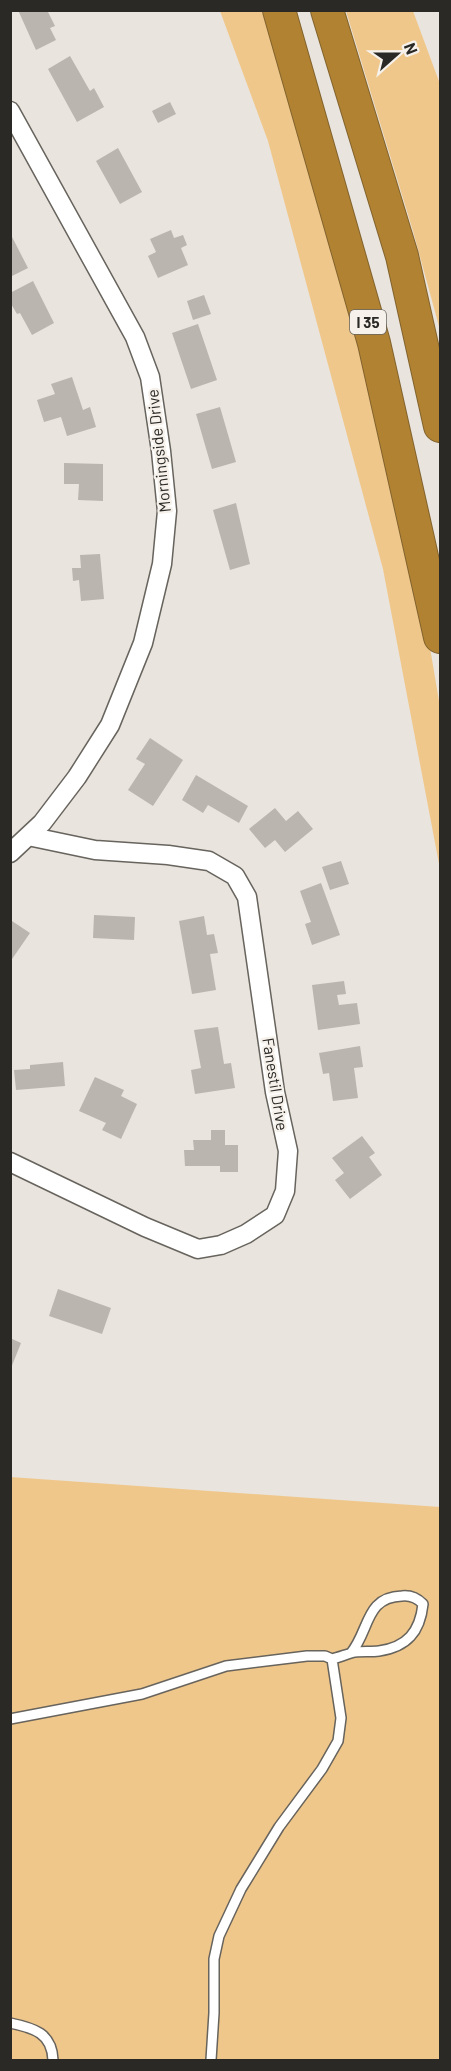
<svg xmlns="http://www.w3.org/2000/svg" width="451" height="2071" font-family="Barlow,sans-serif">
  <rect width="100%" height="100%" fill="#e9e4dd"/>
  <!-- green -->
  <path fill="#f0c78a" d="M220 11H262L296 118 352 307 426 624 440 707V869L383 569 268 141Z
    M346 11H413L440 84V330L413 231Z
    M10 1477 440 1507V2060H11Z"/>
  <!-- building -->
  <path fill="#bab5af" d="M18 10H47L55 26 50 28 56 40 36 50Z
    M70 56 90 91 94 88 104 107 77 122 48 69Z
    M170 102 176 114 158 123 152 111Z
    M118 148 142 192 120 204 96 161Z
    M171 230 174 238 183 235 187 245 181 248 188 265 158 278 148 256 156 252 150 239Z
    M10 233 28 268 10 277Z
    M33 281 54 323 32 335 20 313 17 314 10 302V293Z
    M204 295 211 314 193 320 187 301Z
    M198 324 217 380 191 389 172 333Z
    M72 377 83 410 90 407 96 427 67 436 61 417 44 422 37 400 55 394 51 384Z
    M220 407 236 462 212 469 196 414Z
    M64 463 103 464V501L78 500 79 484H64Z
    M236 503 250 564 230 570 213 510Z
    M100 554 104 599 81 601 79 580 73 581 72 568H81L80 555Z
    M150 738 183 760 153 806 128 790 145 764 136 759Z
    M196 775 248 806 239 823 208 805 203 813 182 800Z
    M275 808 286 821 298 811 313 829 285 852 275 840 265 848 249 829Z
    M341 861 349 884 330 890 322 867Z
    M321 883 340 935 312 945 305 924 311 922 300 891Z
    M94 915 135 917 134 940 93 938Z
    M204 916 207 935 214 934 218 953 210 954 216 990 192 994 179 921Z
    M12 921 30 933 10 962V924Z
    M344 981 346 994 337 995 339 1005 357 1003 360 1024 318 1030 312 985Z
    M218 1027 224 1064 231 1063 235 1088 195 1094 191 1070 201 1068 194 1030Z
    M360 1046 363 1067 354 1068 358 1098 333 1101 329 1073 323 1074 319 1053Z
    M63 1062 65 1086 16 1090 14 1070 30 1069V1065Z
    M95 1077 124 1090 121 1096 137 1104 121 1139 102 1130 106 1123 79 1111Z
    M211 1130H225V1145H238V1172H220V1166H185L184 1150H194L193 1140H211Z
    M362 1136 375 1153 369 1157 382 1175 350 1199 335 1180 344 1173 332 1158Z
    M58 1289 111 1308 102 1334 49 1316Z
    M10 1338 21 1343 11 1368H10Z"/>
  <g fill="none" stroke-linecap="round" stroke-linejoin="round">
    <!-- service casing -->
    <g stroke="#67635d" stroke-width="12">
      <path id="service" d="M10 1719 142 1694 226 1666 307 1656H325L332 1659
        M10 2023C34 2028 52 2033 53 2060
        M211 2060 214 2013V1959L219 1936 241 1889 279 1827 322 1769 338 1741 341 1718 332 1659C340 1657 347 1654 355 1652 363 1651 371 1652 379 1651 407 1647 420 1632 423 1604 417 1598 411 1595 402 1596 365 1597 370 1630 351 1653"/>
    </g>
    <!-- minor casing -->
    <g stroke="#67635d" stroke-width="21">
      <path id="minor" d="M10 111 135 337 150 377 161 451 167 511 162 564 143 643 110 725 77 777 42 823 10 853
        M10 1162 145 1227 198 1249 221 1245 246 1234 275 1215 285 1191 288 1151 275 1092 247 897 235 876 209 861 168 855 95 850 28 836"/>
    </g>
    <!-- motorway casing -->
    <g stroke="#82632e" stroke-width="34">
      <path id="motorway" d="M279 10 374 343 440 637
        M327 10 402 256 440 426"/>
    </g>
    <!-- service -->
    <use href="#service" stroke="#fff" stroke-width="9"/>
    <!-- minor -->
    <use href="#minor" stroke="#fff" stroke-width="18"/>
    <!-- motorway -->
    <use href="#motorway" stroke="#b18232" stroke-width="32"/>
  </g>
  <g text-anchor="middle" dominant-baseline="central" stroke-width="4.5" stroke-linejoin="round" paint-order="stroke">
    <!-- shield labels -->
    <rect fill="#f6f1ea" stroke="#676561" stroke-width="1.5" x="350" y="310" width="36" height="24" rx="4.5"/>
    <g font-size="15" font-weight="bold" fill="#2a2926">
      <text x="368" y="322">I 35</text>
    </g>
    <!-- street labels -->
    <g font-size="16" fill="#2a2926" stroke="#f6f1ea">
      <text transform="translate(158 451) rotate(-96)">Morningside Drive</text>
      <text transform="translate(276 1084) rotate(81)">Fanestil Drive</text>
    </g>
  </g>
  <!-- border -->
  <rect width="451" height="2071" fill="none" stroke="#2a2926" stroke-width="24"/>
  <!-- north arrow -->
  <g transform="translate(397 54) rotate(69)" stroke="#f6f1ea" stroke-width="4.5" paint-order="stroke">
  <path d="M0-4.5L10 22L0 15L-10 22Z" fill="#2a2926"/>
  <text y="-9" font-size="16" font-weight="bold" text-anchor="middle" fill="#2a2926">N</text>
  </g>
</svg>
